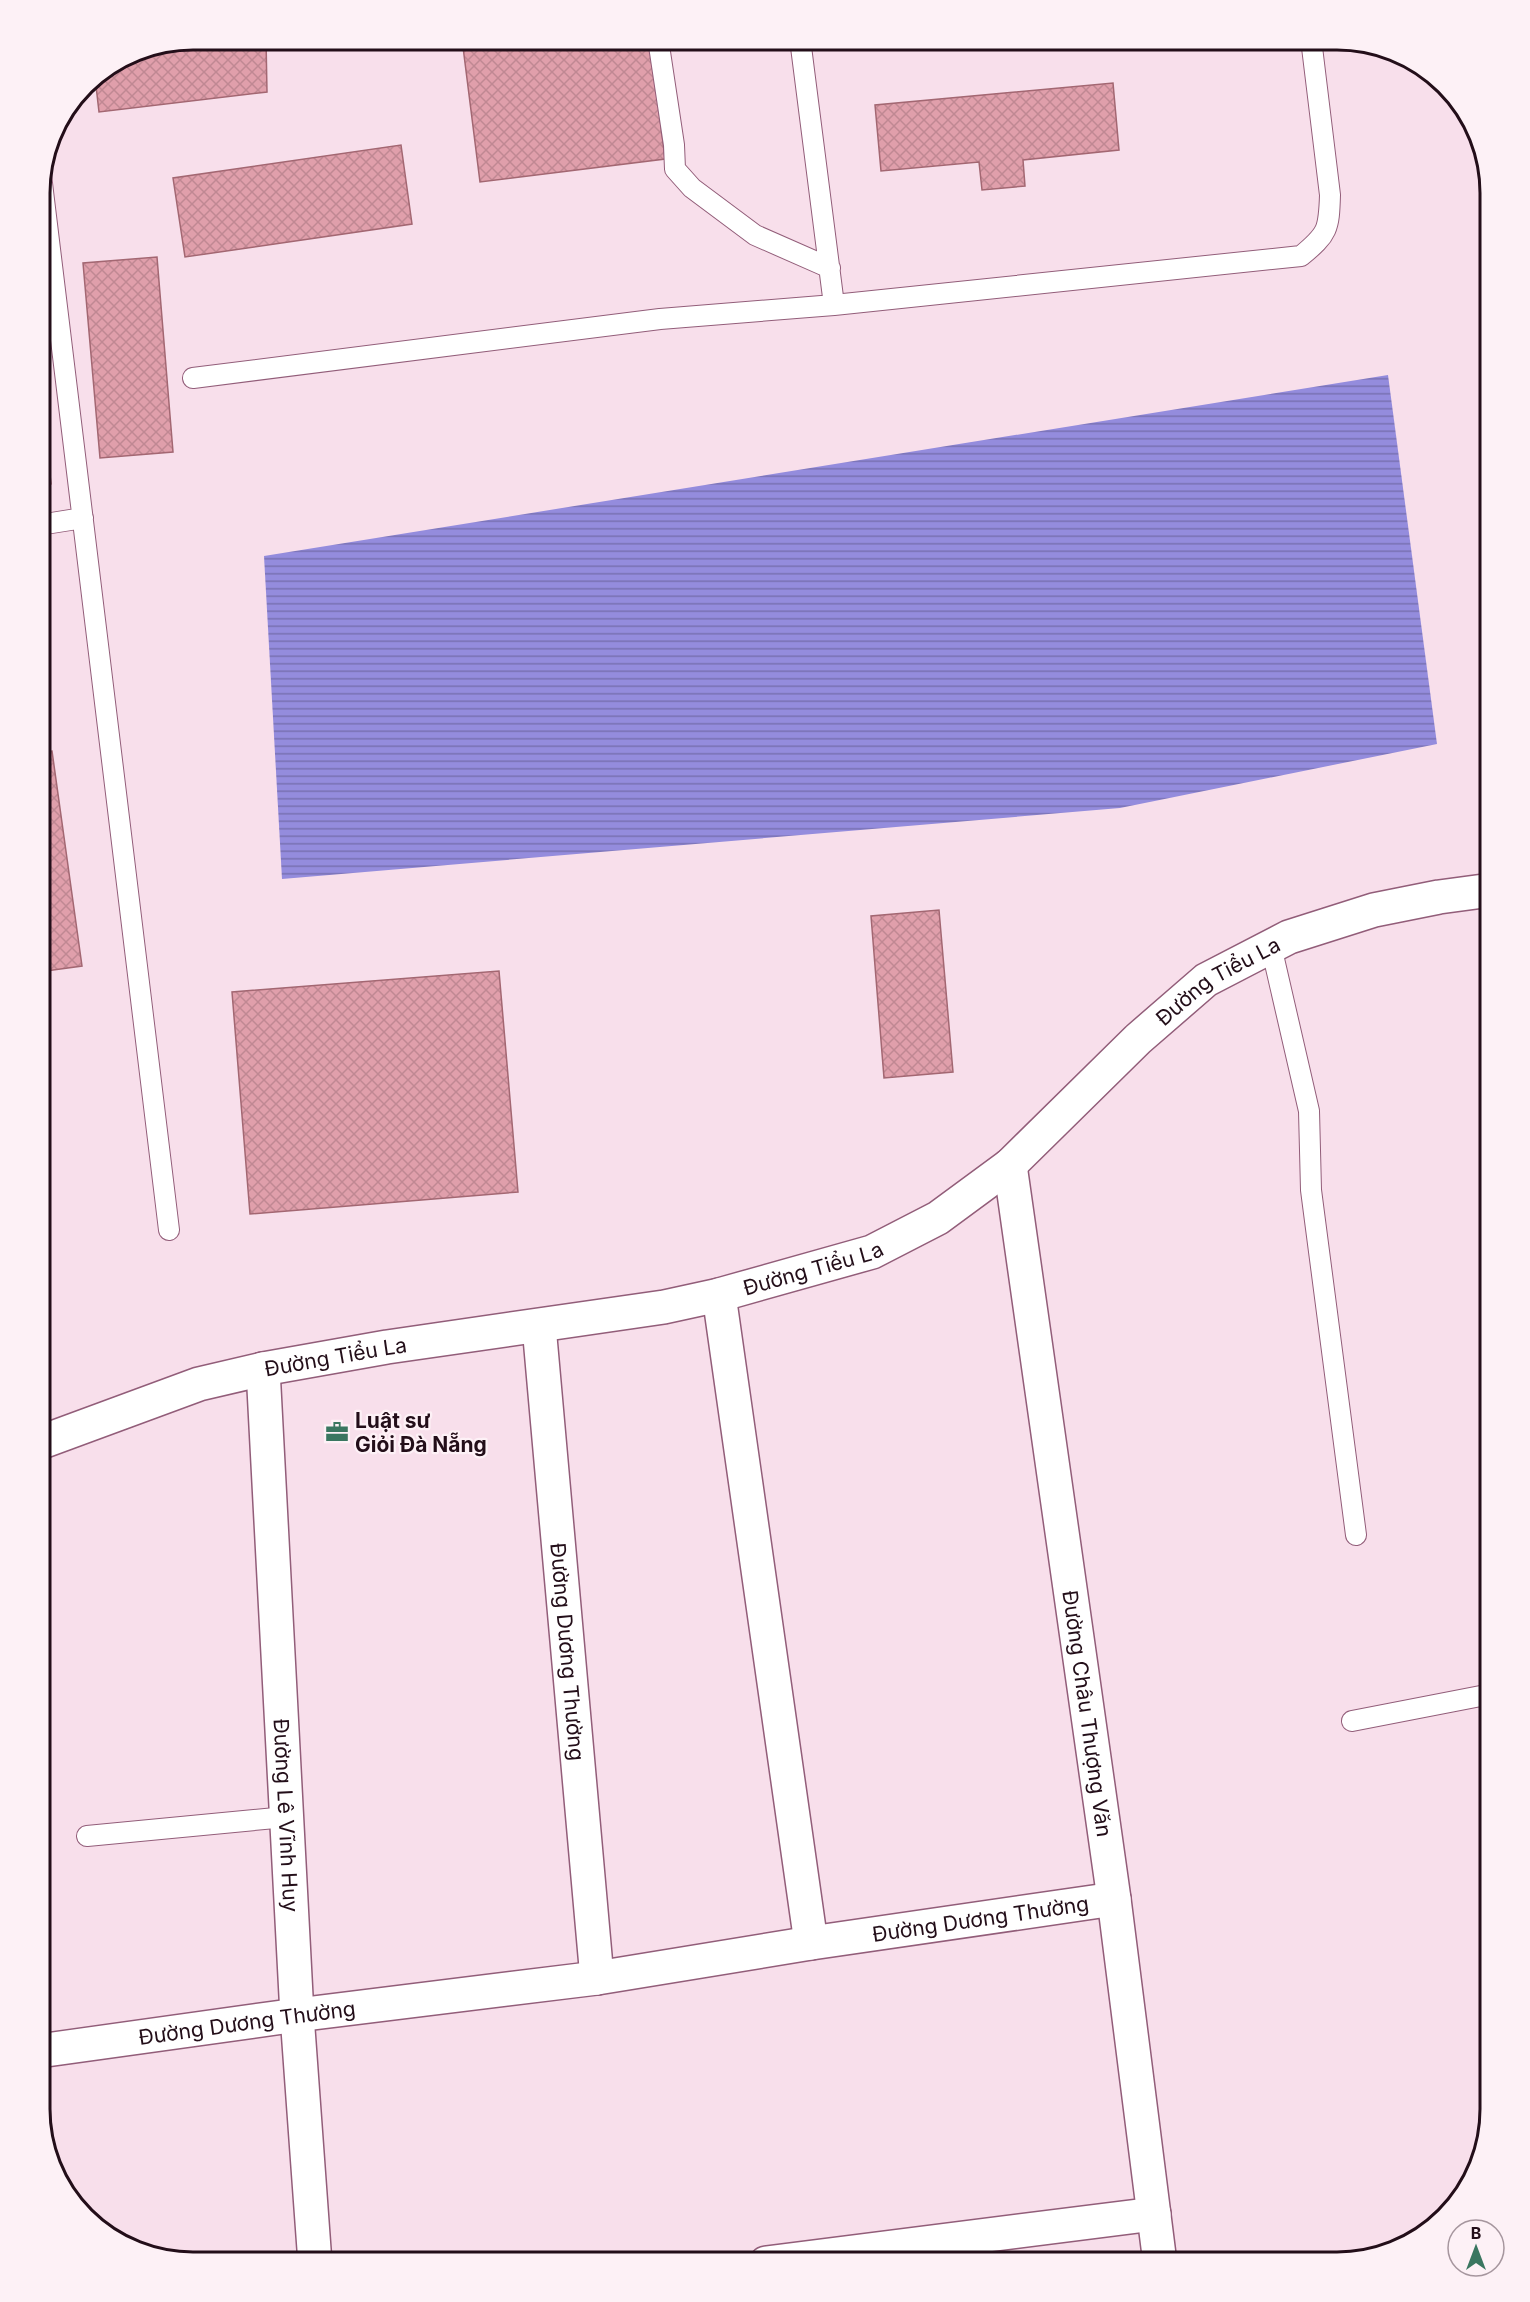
<svg xmlns="http://www.w3.org/2000/svg" width="1530" height="2302" font-family="Inter,sans-serif">
  <defs>
    <pattern id="water-rules" width="6" height="5" patternUnits="userSpaceOnUse" patternTransform="scale(1.5)"><rect width="6" height="5" fill="#948cdd"/><path d="M0 2.5h6" fill="none" stroke="#7871b2"/></pattern>
    <pattern id="building-cross-hatch" width="8" height="8" patternUnits="userSpaceOnUse" patternTransform="scale(1.5)"><rect width="8" height="8" fill="#e09fab"/><path d="M0 0l8 8M0 8l8-8" fill="none" stroke="#c08893"/></pattern>
  </defs>
  <rect width="100%" height="100%" fill="#f8dfeb"/>
  <!-- water -->
  <path fill="url(#water-rules)" d="M1388 375 1437 744 1120 808 282 879 264 556Z"/>
  <!-- building -->
  <path fill="url(#building-cross-hatch)" stroke="#a36772" stroke-width="1.5" d="M193 39H266L267 92 99 112 95 77 134 51Z
    M462 39H650L665 159 480 182Z
    M1113 83 1119 150 1023 160 1025 186 982 190 979 162 881 171 875 105Z
    M401 145 412 224 185 257 173 178Z
    M157 257 173 452 100 458 83 263Z
    M39 429H45L51 484 39 486Z
    M39 652 49 740 39 741Z
    M52 751 82 966 39 972V753Z
    M939 910 953 1072 884 1078 871 916Z
    M499 971 518 1192 250 1214 232 992Z"/>
  <g fill="none" stroke-linecap="round" stroke-linejoin="round">
    <!-- service casing -->
    <g stroke="#925d79" stroke-width="22">
      <path id="service" d="M658 39 674 145 675 169 692 188 755 235 830 268
        M800 39 834 305
        M41 175 169 1230
        M193 378 660 319 834 305 1301 256C1328 234 1329 229 1330 195L1311 39
        M39 525 83 518
        M1271 946 1309 1111 1311 1190 1356 1535
        M1352 1721 1491 1694
        M87 1836 286 1817"/>
    </g>
    <!-- minor casing -->
    <g stroke="#925d79" stroke-width="36">
      <g id="minor">
        <path id="s1" d="M1010 1165 1114 1899 1160 2263"/>
        <path d="M719 1295 811 1943"/>
        <path id="s2" d="M539 1326 597 1978"/>
        <path id="s3" d="M263 1369 297 2015 315 2263"/>
        <path id="s4" d="M39 2051 297 2015 597 1978 811 1943 1114 1899"/>
        <path d="M766 2263 1154 2214"/>
      </g>
    </g>
    <!-- secondary casing -->
    <g stroke="#925d79" stroke-width="36">
      <g id="secondary">
        <path id="s5" d="M39 1443 199 1384 263 1369 387 1347 664 1307 719 1295 872 1252 938 1218 1010 1165 1138 1039 1206 980 1289 937 1374 910 1439 897 1491 890"/>
      </g>
    </g>
    <!-- service -->
    <use href="#service" stroke="#fff" stroke-width="20"/>
    <!-- minor -->
    <use href="#minor" stroke="#fff" stroke-width="33"/>
    <!-- secondary -->
    <use href="#secondary" stroke="#fff" stroke-width="33"/>
  </g>
  <!-- icons -->
  <defs>
    <g id="office-bare" transform="scale(1.8)"><path d="M-6-3h4V-5.5h4V-3h4V5H-6ZM-1-4.5V-3h2v-1.5ZM-6 0V1H6V0Z" fill="#3a7660" stroke="#fdf1f6" stroke-width="2.5" paint-order="stroke"/></g>
  </defs>
  <g fill-rule="evenodd">
    <use href="#office-bare" x="337" y="1432"/>
  </g>
  <g text-anchor="middle" dominant-baseline="central" stroke-width="4.5" stroke-linejoin="round" paint-order="stroke">
    <!-- street labels -->
    <g font-size="21" fill="#230e19" stroke="#fdf1f6">
      <text stroke="none"><textPath href="#s5" startOffset="1300">Đường Tiểu La</textPath></text>
      <text stroke="none"><textPath href="#s5" startOffset="796">Đường Tiểu La</textPath></text>
      <text stroke="none"><textPath href="#s5" startOffset="310">Đường Tiểu La</textPath></text>
      <text stroke="none"><textPath href="#s2" startOffset="327">Đường Dương Thường</textPath></text>
      <text stroke="none"><textPath href="#s1" startOffset="554">Đường Châu Thượng Văn</textPath></text>
      <text stroke="none"><textPath href="#s3" startOffset="447">Đường Lê Vĩnh Huy</textPath></text>
      <text stroke="none"><textPath href="#s4" startOffset="951">Đường Dương Thường</textPath></text>
      <text stroke="none"><textPath href="#s4" startOffset="210">Đường Dương Thường</textPath></text>
    </g>
    <!-- poi labels -->
    <g font-size="21" font-weight="bold" fill="#230e19" stroke="#fdf1f6" text-anchor="start">
      <text x="355" y="1420">Luật sư<tspan x="355" dy="24">Giỏi Đà Nẵng</tspan></text>
    </g>
  </g>
  <!-- crop -->
  <path d="M0 0H1530V2302H0ZM193 50H1337A143 143 0 0 1 1480 193V2109A143 143 0 0 1 1337 2252H193A143 143 0 0 1 50 2109V193A143 143 0 0 1 193 50Z" fill="#fdf1f6" fill-rule="evenodd"/>
  <path fill="none" stroke="#230e19" stroke-width="3" d="M193 50H1337A143 143 0 0 1 1480 193V2109A143 143 0 0 1 1337 2252H193A143 143 0 0 1 50 2109V193A143 143 0 0 1 193 50Z"/>
  <!-- north arrow -->
  <g transform="translate(1476 2248)"><circle r="28" fill="#fdf1f6" stroke="#a6969e" stroke-width="1.5"/>
  <path d="M0-4.5L10 22L0 15L-10 22Z" fill="#3a7660"/>
  <text y="-9" font-size="16" font-weight="bold" text-anchor="middle" fill="#230e19">B</text>
  </g>
</svg>
